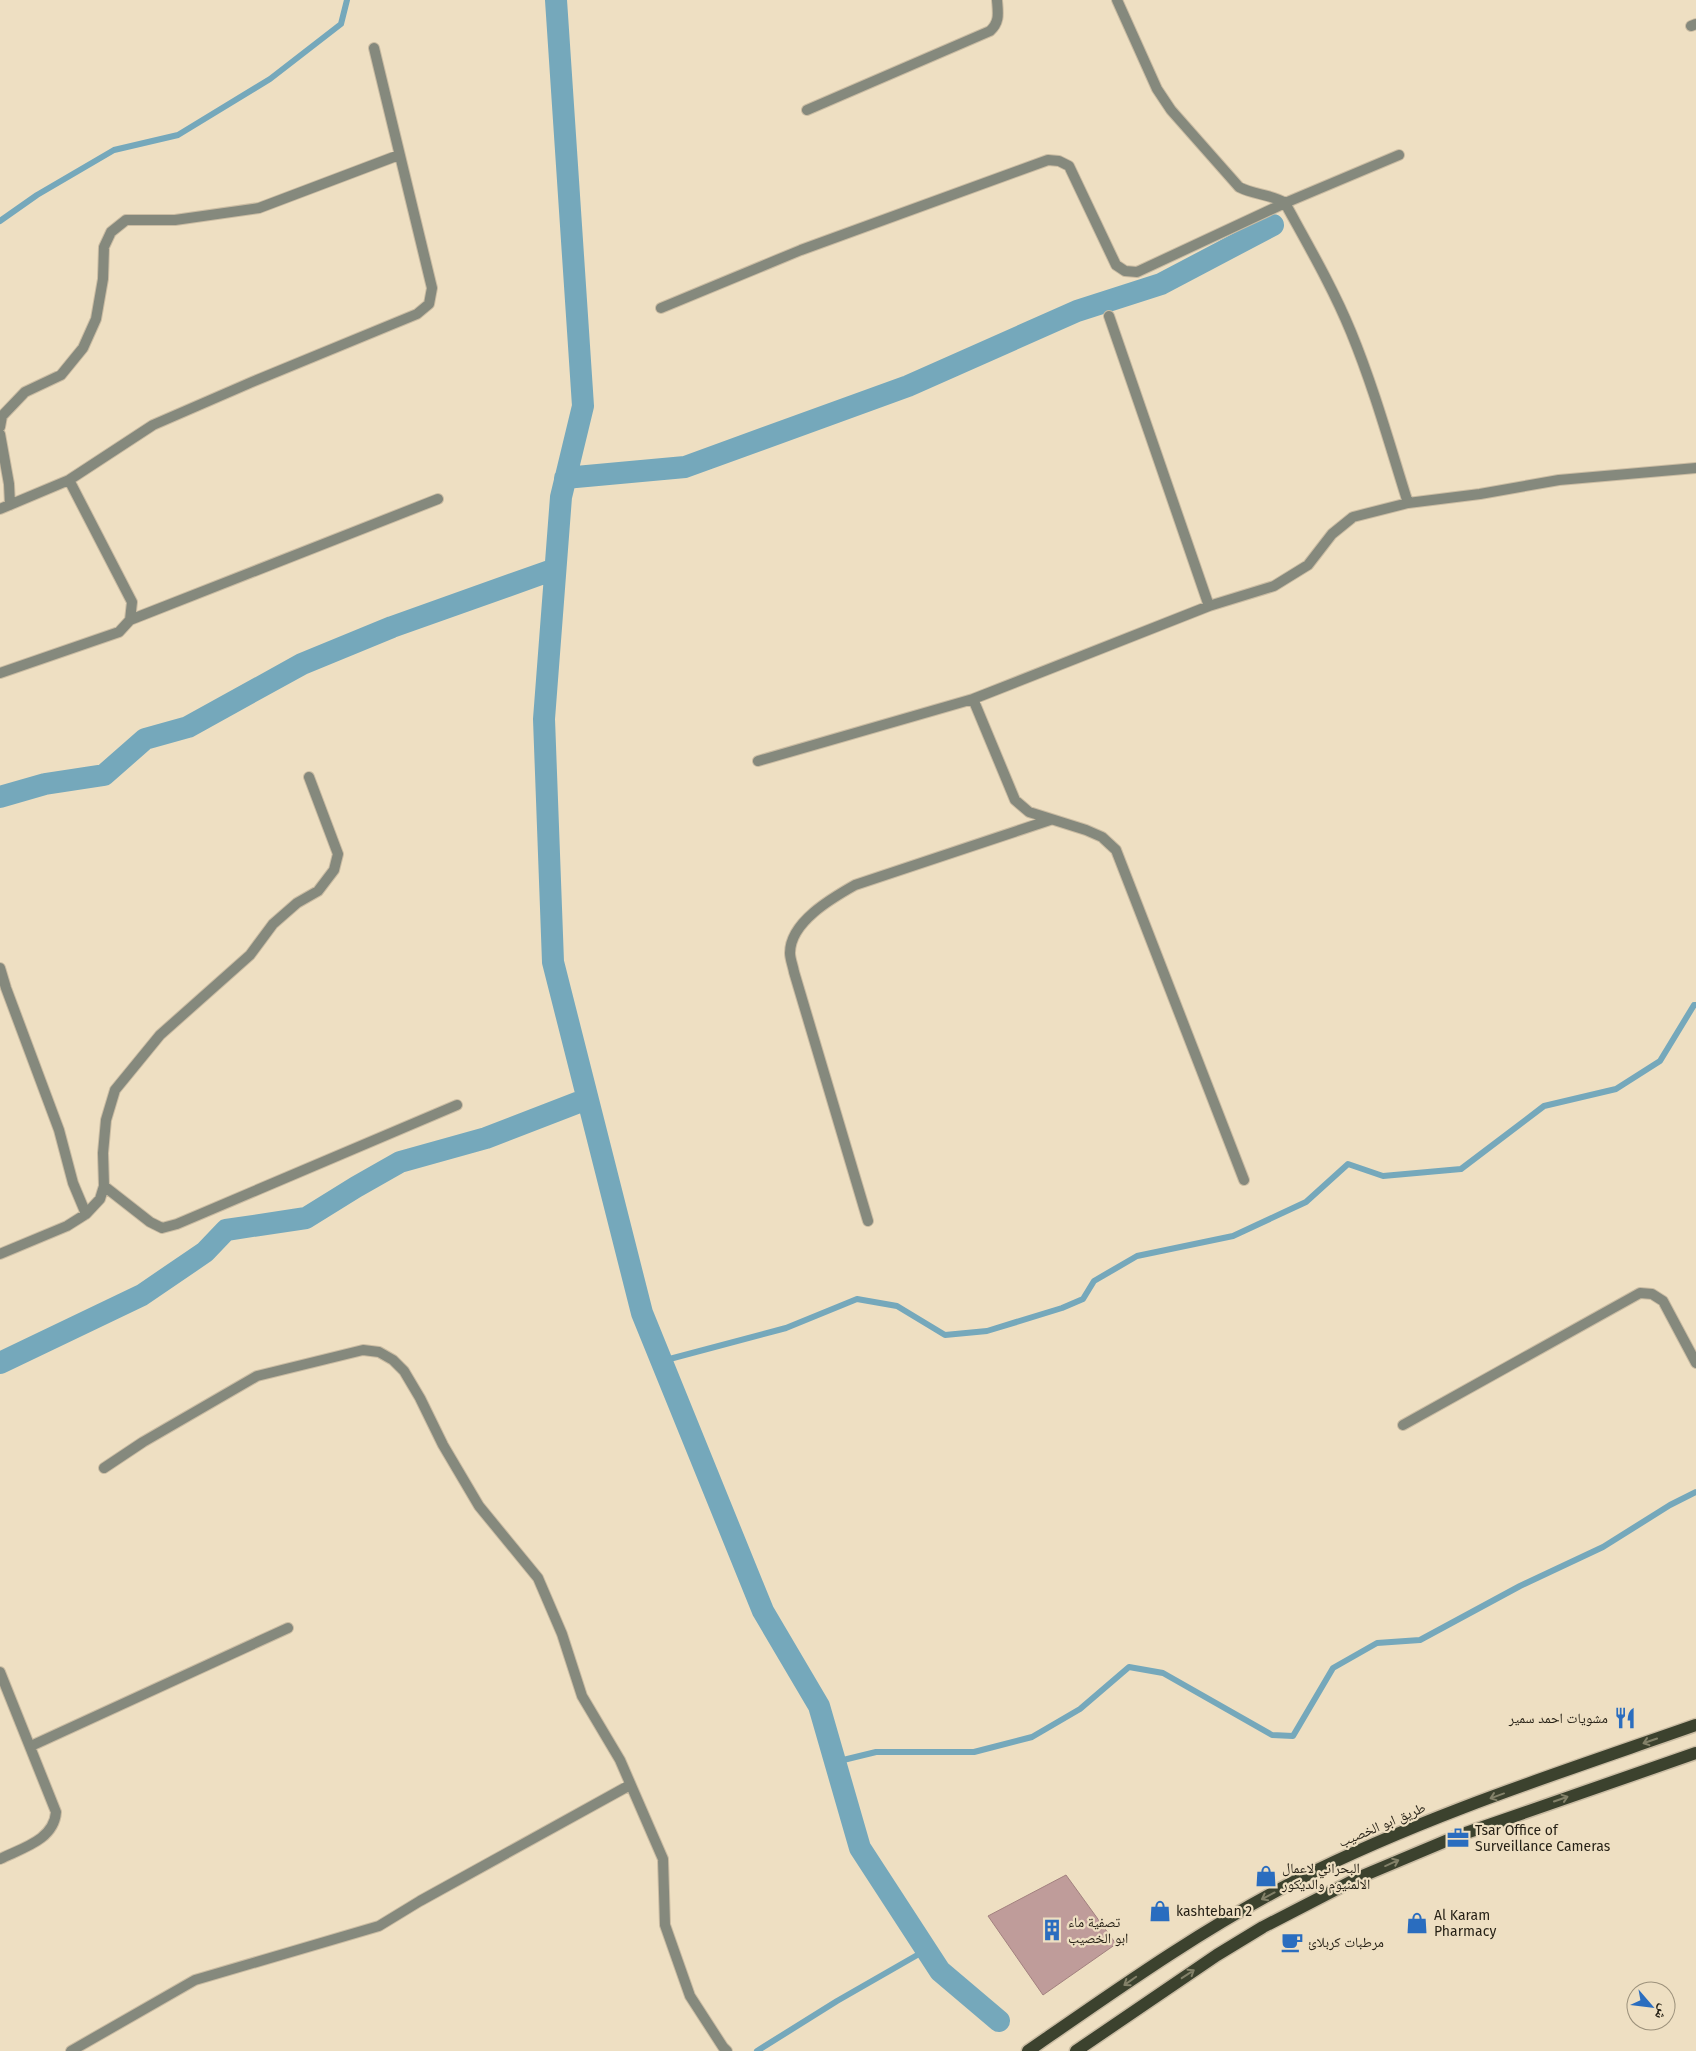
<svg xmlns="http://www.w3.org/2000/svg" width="1696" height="2051" font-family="'Fira Sans','Noto Naskh Arabic',sans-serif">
  <rect width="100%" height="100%" fill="#eedfc2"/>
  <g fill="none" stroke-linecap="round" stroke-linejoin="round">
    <!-- stream -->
    <path stroke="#75a8bb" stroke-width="6" d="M0 221 37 195 114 150 178 135 270 79 341 24 347 0
      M662 1361 786 1328 857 1299 897 1306 945 1335 987 1331 1062 1308 1083 1299 1094 1281 1137 1256 1233 1236 1306 1202 1348 1164 1383 1176 1461 1169 1544 1106 1616 1089 1660 1061 1694 1005H1696
      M835 1762 876 1752H974L1032 1737 1080 1709 1129 1667 1163 1673 1272 1735 1293 1736 1333 1668 1377 1643 1420 1640 1520 1586 1603 1547 1670 1505 1696 1492
      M757 2051 837 2001 926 1950"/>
    <!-- canal -->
    <path stroke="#75a8bb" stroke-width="22" d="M556 0 583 406 561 497 544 719 553 962 642 1313 763 1611 819 1706 860 1848 940 1971 999 2021
      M565 478 685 467 908 386 1077 311 1161 284 1273 225
      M0 797 45 784 104 775 145 739 188 727 302 664 392 627 555 569
      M0 1363 142 1295 205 1252 226 1230 306 1218 356 1187 400 1162 486 1138 587 1099"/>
  </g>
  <!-- building -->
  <path fill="#bf9c9a" stroke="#a2817f" d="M1066 1875 1116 1944 1043 1995 988 1916Z"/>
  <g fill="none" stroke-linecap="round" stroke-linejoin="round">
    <!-- minor casing -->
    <g stroke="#cabca3" stroke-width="12">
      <path id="minor" d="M1117 0 1157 89 1171 110 1239 187C1254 195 1271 194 1285 203 1308 245 1333 288 1351 332 1374 388 1390 446 1408 503
        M1691 26 1696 24
        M807 110 990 31C1000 22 998 13 997 0
        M661 308 801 250 1048 160 1059 161 1069 166 1116 265 1125 271 1137 272 1285 203 1399 155
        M1109 316 1209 606
        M0 427 2 416 25 392 61 375 83 348 96 319 103 279 104 247 111 232 126 220H175L259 208 399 155
        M0 434 9 484 10 505
        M0 509 69 480 153 425 252 382 417 314 429 304 432 288 374 48
        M130 620 438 499
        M0 673 119 632 130 620 132 602 69 480
        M973 699 1015 800 1029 812 1086 830 1102 837 1116 850 1244 1180
        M758 761 973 699 1209 606 1274 586 1308 565 1332 534 1353 517 1408 503 1480 494 1559 480 1696 468
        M0 968 6 988 59 1130 73 1183 86 1214 67 1226 0 1254
        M104 1186 150 1222 162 1228 177 1224 457 1105
        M86 1214 100 1199 104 1186 103 1153 106 1120 115 1090 160 1035 250 955 273 924 297 903 318 891 334 870 338 854 309 777
        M868 1221 794 972C793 966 790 959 790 953 790 922 832 898 855 885L1050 820
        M1403 1425 1640 1293 1652 1294 1663 1301 1696 1363
        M104 1468 143 1442 257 1376 363 1350 379 1352 393 1360 404 1371 420 1398 443 1445 479 1506 538 1578 562 1634 582 1696 620 1760 663 1859 665 1925 690 1996 723 2047 727 2051
        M0 1672 56 1812C54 1840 22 1848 0 1859
        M31 1746 288 1628
        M71 2051 195 1980 379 1926 420 1901 630 1785"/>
    </g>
    <!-- primary casing -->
    <g stroke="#cabca3" stroke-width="15">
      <path id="primary" d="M1028 2051C1116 1990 1203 1928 1299 1879 1426 1815 1562 1772 1696 1725
        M1076 2051 1217 1955 1263 1927 1360 1877 1460 1835 1696 1753"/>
    </g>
    <!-- minor -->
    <use href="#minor" stroke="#85897d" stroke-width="10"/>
    <!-- primary -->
    <use href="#primary" stroke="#3c422e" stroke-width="12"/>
  </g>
  <!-- one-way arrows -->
  <defs><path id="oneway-shaft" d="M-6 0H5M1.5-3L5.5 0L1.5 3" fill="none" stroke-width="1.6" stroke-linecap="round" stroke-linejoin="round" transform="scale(1.25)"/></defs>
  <g stroke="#838169">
    <use href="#oneway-shaft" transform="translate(1650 1741) rotate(161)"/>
    <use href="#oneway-shaft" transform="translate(1497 1796) rotate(160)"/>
    <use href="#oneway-shaft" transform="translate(1561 1799) rotate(-19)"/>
    <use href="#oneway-shaft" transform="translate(1392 1863) rotate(-24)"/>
    <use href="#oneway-shaft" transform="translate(1268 1896) rotate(152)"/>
    <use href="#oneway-shaft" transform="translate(1188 1974) rotate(-33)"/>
    <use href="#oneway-shaft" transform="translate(1130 1981) rotate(145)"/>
  </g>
  <!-- icons -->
  <defs>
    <g id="restaurant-bare" transform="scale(1.725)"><path d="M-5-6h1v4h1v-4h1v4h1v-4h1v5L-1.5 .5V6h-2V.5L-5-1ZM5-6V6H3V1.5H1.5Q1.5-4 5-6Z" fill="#2a6dbf" stroke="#eedfc2" stroke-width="2.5" paint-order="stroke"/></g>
    <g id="office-bare" transform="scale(1.725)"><path d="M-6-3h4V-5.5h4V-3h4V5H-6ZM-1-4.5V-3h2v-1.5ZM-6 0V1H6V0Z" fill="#2a6dbf" stroke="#eedfc2" stroke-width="2.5" paint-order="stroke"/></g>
    <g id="shop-bare" transform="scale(1.725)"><path d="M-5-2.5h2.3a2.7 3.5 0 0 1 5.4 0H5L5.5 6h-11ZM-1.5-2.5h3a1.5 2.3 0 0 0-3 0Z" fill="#2a6dbf" stroke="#eedfc2" stroke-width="2.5" paint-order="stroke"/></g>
    <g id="building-bare" transform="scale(1.725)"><path d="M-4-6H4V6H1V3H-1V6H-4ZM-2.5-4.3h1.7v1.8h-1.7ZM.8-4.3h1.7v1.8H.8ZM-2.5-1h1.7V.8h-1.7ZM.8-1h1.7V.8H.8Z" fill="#2a6dbf" stroke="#eedfc2" stroke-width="2.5" paint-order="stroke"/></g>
    <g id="cafe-bare" transform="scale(1.725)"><path d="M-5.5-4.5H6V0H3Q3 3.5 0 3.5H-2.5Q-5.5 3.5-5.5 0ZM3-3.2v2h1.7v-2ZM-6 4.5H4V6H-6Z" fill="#2a6dbf" stroke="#eedfc2" stroke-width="2.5" paint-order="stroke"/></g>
  </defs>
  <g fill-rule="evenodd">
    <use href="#restaurant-bare" x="1625" y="1718"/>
    <use href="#office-bare" x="1458" y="1838"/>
    <use href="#shop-bare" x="1266" y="1876"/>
    <use href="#shop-bare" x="1160" y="1911"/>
    <use href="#shop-bare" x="1417" y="1923"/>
    <use href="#building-bare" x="1052" y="1930"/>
    <use href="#cafe-bare" x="1292" y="1942"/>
  </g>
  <g text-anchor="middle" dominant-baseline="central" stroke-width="4.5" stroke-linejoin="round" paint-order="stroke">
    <!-- poi labels -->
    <g font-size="14" fill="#241f14" stroke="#eedfc2" text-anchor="start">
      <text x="1608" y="1718" text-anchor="end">مشويات احمد سمير</text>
      <text x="1475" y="1830">Tsar Office of<tspan x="1475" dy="16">Surveillance Cameras</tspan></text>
      <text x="1282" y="1868">البحراني لاعمال<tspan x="1282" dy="16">الالمنيوم والديكور</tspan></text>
      <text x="1176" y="1911">kashteban 2</text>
      <text x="1434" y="1915">Al Karam<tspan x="1434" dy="16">Pharmacy</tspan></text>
      <text x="1068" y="1922">تصفية ماء<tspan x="1068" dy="16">ابو الخصيب</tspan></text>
      <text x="1308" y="1942">مرطبات كربلائ</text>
    </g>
    <!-- street labels -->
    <g font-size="14" fill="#241f14" stroke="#eedfc2">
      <text transform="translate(1382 1825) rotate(-23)">طريق ابو الخصيب</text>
    </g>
  </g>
  <!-- north arrow -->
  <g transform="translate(1651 2006) rotate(118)"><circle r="24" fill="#eedfc2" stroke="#9d927c"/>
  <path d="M0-4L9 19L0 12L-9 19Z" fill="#2a6dbf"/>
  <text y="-8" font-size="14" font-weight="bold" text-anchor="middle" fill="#241f14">ش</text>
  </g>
</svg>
